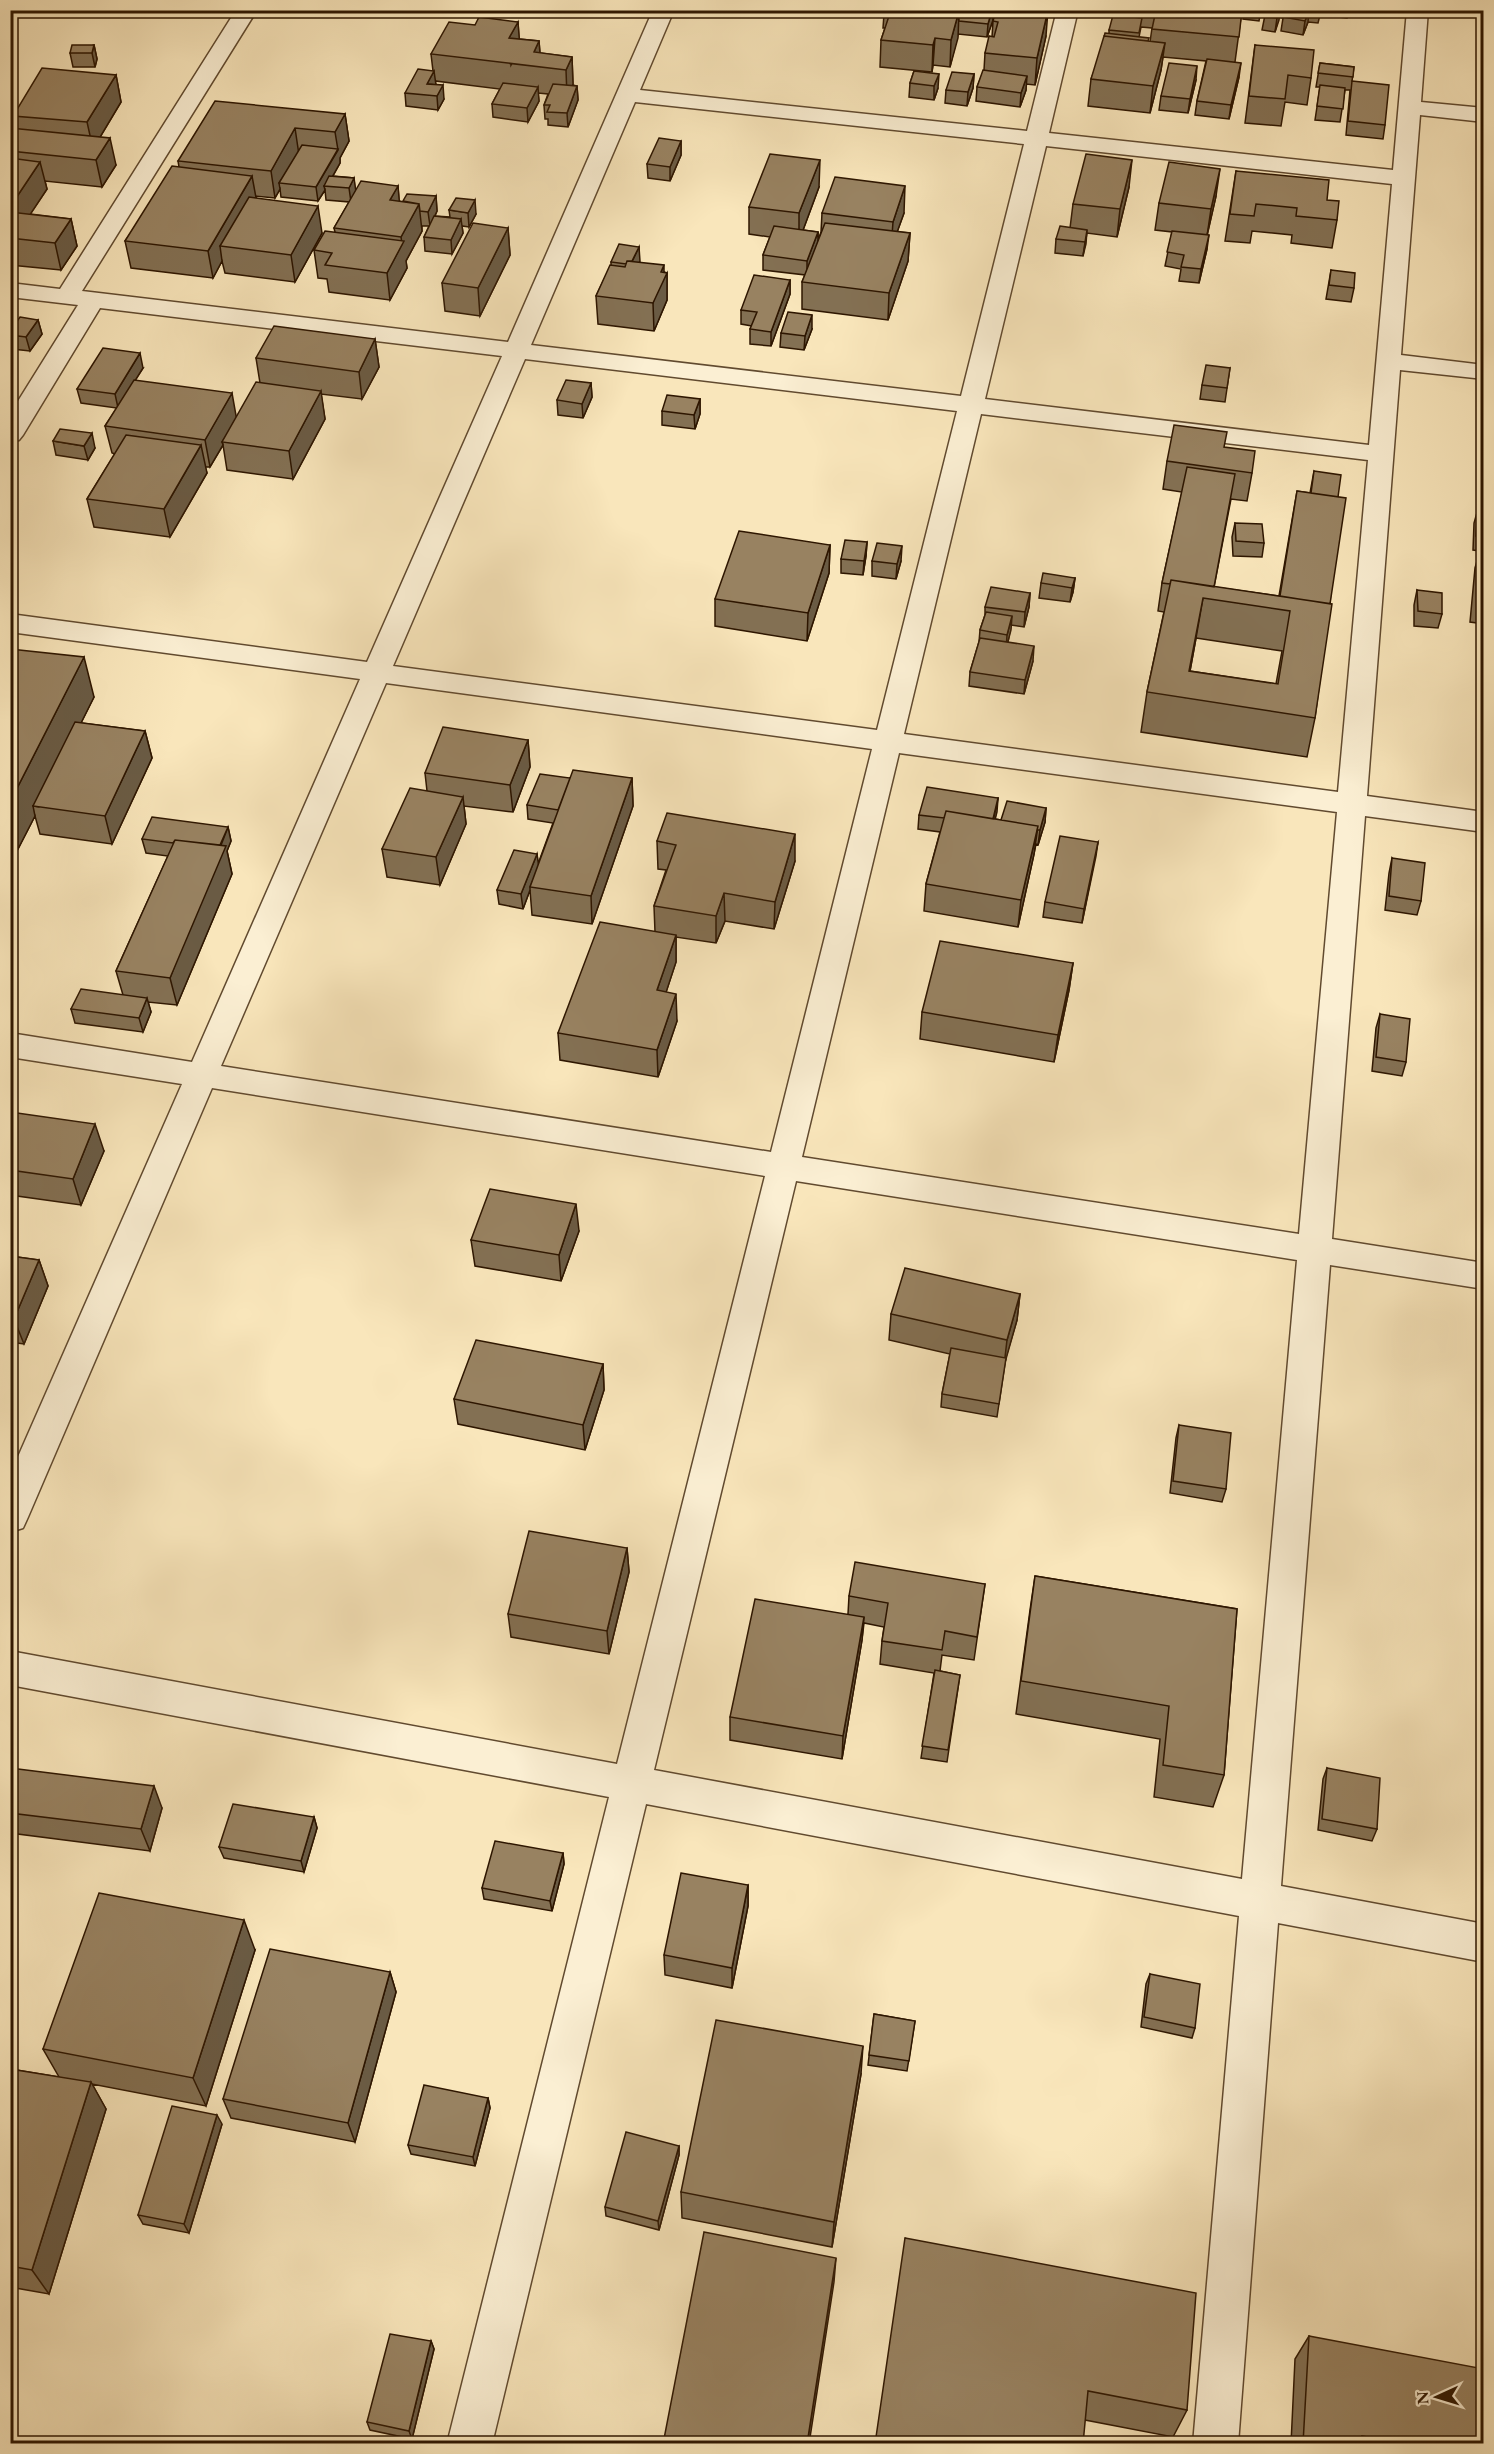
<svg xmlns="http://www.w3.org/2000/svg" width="1494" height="2454" font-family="'EB Garamond',serif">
  <rect width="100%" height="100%" fill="#f9e6bb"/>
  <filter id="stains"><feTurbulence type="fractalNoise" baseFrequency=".00333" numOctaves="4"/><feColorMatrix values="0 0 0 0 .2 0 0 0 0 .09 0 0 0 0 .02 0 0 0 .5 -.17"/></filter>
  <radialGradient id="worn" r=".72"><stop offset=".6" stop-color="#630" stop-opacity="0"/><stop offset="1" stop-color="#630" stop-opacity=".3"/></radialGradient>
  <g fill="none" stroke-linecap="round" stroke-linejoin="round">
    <!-- street casing -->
    <g stroke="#614a2f" stroke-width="3">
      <path id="street" d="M236 10H257L82 291 508 342 653 10H674L640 90 1027 131 1057 10H1078L1049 133 1393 170 1407 10H1428L1421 102 1484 108V122L1420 115 1401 355 1484 365V379L1400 370 1367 796 1484 812V832L1365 816 1332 1239 1484 1263V1289L1330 1265 1281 1886 1484 1924V1962L1278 1923 1238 2444H1193L1239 1916 646 1804 492 2444H447L609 1797 10 1685V1651L617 1764 765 1176 212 1088 28 1517 23 1528 10 1532V1475L182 1084 10 1057V1033L192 1062 360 679 10 632V614L367 662 502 356 100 308 23 435 19 440 10 442V414L78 305 10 297V283L60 289ZM635 102 1024 144 961 396 531 345ZM1046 146 1392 184 1369 445 985 399ZM525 359 957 411 877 730 393 666ZM981 414 1368 460 1338 792 904 734ZM386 683 872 749 771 1152 221 1066ZM899 753 1337 812 1299 1234 802 1157ZM796 1181 1297 1260 1242 1879 654 1770Z"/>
    </g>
    <!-- street -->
    <use href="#street" fill="#fbefd3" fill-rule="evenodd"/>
  </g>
  <!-- wall -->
  <path fill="#837053" stroke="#2e1600" stroke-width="1.5" fill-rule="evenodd" d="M996 10 1046 36 1035 85 1026 84V90L1020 107 976 101 977 87 984 70 985 53 992 37 993 21Z
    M1119 10H1242L1235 62 1239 77 1229 119 1195 115 1197 101 1206 61 1163 57 1161 70 1150 113 1088 106 1091 79 1109 34V30L1118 15ZM1141 27 1152 28 1150 42 1139 37Z
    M1244 10H1261L1259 21 1243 19Z
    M1266 10H1348L1347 18 1320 15 1318 23 1308 22 1303 35 1281 31 1283 18 1279 17 1275 32 1262 30Z
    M884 14 993 20 987 37 958 34 950 67 933 65 932 72 880 67 881 40 885 28H883Z
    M518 22 519 39 539 41 540 53 572 57 573 84V85L577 86 578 100 568 127 548 125V119H545L544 105 548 94 538 93 539 101 528 122 493 117 492 104 500 89 435 81 436 85 444 99 438 110 406 106 405 93 433 71 431 54 475 25Z
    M94 45 97 59 95 67H73L70 53Z
    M1255 45 1311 78 1307 105 1285 102 1281 126 1245 123Z
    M1320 63 1354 67 1352 81 1385 125 1383 139 1346 135 1350 90H1345L1340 122 1315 120 1320 87H1316Z
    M914 71 938 88 934 100 909 97 910 83Z
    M974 74 973 88 967 106 945 103 946 90Z
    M116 75 121 102 100 137 116 165 102 187 45 181 47 189 30 214 71 219 77 246 61 270 10 265V128L16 129 13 116Z
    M1196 80 1188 113 1159 110 1161 96Z
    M345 114 349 141 340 158V163L333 176 354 178 355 191 398 186 399 201 403 202 436 196 437 211 435 216 450 217 449 210 476 214 469 227 462 226 463 233 452 254 425 251 424 237 429 226H422V231L406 261 407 268 390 300 329 292 327 279 318 278 314 250 335 232 334 228 349 202 326 200 325 190 318 201 281 197 280 189 275 198 255 196 256 198 322 233 295 282 225 273 222 261 213 278 131 268 125 241 179 167 178 161Z
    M681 141V155L670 181 648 178 647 164Z
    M1236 171 1337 220 1332 248 1291 243 1292 235 1252 231 1250 243 1225 241Z
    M819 187 803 230 818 232V240L821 232 822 213H904L897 232 910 233 908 261 888 320 802 309V282L805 275 763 270V255L770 237 749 234V207Z
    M1129 187 1117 237 1087 233 1083 256 1055 253 1056 239 1070 228 1073 204Z
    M1216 196 1207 235V249L1199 283 1179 281 1181 269 1165 266 1172 232 1155 230 1159 203Z
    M508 228 510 255 480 316 445 311 442 283Z
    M639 247V262L667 273V300L654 331 598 324 596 296 611 265V262Z
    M1331 270 1354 288 1351 302 1326 299Z
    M790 280V294L771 346 750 344V329L752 326 741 324V310Z
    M38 320 42 334 30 351 12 349 10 343V331Z
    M812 329 804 350 780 347 781 333Z
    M375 339 379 367 362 399 321 394 325 419 293 479 227 470 223 445 210 467H205L207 473 170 537 94 527 87 499 115 454 112 453 105 426 117 408 81 403 77 389 143 368 135 380 236 418 260 383 256 358Z
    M1230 368 1225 402 1200 399 1202 385Z
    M591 383 592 397 583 418 558 415 557 400Z
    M700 399V414L695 429 662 425V411Z
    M53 441 95 448 88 460 56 455Z
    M1224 447 1252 473 1247 501 1231 499 1214 587 1279 596 1297 491 1310 493 1314 471 1338 497 1330 604 1315 718 1307 757 1141 732 1147 692 1164 612 1158 611 1162 583 1182 492 1163 489 1167 461ZM1196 638 1282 651 1276 684 1190 671Z
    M1478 509 1484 510V624L1470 622 1475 568 1480 551 1473 550 1474 523Z
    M1235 523 1264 543 1262 557 1233 556 1232 537Z
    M867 542 866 556 863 575 841 573V559Z
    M830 545 829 573 807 641 715 626V599Z
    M872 561H901L896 579 872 576Z
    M1075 578 1073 592 1070 602 1039 598 1041 583Z
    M1417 590 1442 614 1438 628 1414 626V605Z
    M1030 593 1029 607 1024 627 1011 625 1008 642 1033 661 1024 694 969 686 970 672 979 642 980 630 985 615V607Z
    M10 649 94 697 81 723 145 731 152 758 112 844 40 834 35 816 18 849 10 848Z
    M528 740 530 767 513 812 464 806 466 824 440 885 387 877 382 849 427 791 425 773Z
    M570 778H632L633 806 592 924 532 915 530 890 523 909 499 904 497 890 537 854 538 864 553 823 528 819 527 805Z
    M998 798 995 819 1001 820 1046 808 1045 822 1038 845 1036 844 1034 854 1018 927 924 911 926 884 940 832 918 829 919 815Z
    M228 827 231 841 227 851 232 874 177 1005 148 1002 151 1012 143 1032 75 1023 71 1009 123 995 116 971 168 856 146 853 142 839Z
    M657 841 795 861 774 929 725 921 716 943 676 937V962L666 992 677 1021 658 1077 560 1060 558 1033 655 932 654 906 666 870 658 869Z
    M1098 842 1082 923 1043 917 1045 902Z
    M1392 858 1421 901 1417 915 1385 910 1389 873Z
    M1073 963 1069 990 1054 1062 920 1039 922 1012Z
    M1380 1014 1406 1062 1402 1076 1372 1071 1376 1028Z
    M10 1112 104 1151 81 1205 10 1195Z
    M579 1231 561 1281 475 1266 471 1240Z
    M10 1256 39 1260 48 1286 24 1344 10 1342Z
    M1020 1294 1017 1320 1006 1357 997 1417 941 1407 942 1394 950 1354 889 1340 891 1314Z
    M603 1364 604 1390 585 1450 458 1424 454 1399Z
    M1179 1425 1226 1489 1222 1502 1170 1493 1176 1438Z
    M627 1548 629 1572 609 1654 511 1637 508 1614Z
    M1035 1576 1237 1609 1224 1775 1213 1807 1154 1797 1160 1739 1016 1714 1030 1610Z
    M985 1584 974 1660 942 1655 940 1671 960 1675 947 1762 921 1758 934 1673 880 1664 882 1641 884 1627 864 1623 862 1640 842 1759 730 1740V1717L848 1614 849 1596Z
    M10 1768 162 1808 150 1851 10 1833Z
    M1327 1768 1377 1829 1372 1841 1318 1830 1323 1779Z
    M314 1817 317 1828 304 1872 224 1858 219 1847Z
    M563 1853 564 1864 552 1911 484 1899 482 1888Z
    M748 1885V1906L732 1988 665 1975 664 1955Z
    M255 1950 206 2106 92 2084 106 2109 49 2294 10 2287V2069L59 2077 43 2049Z
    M390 1972 396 1992 355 2142 231 2118 223 2099Z
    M1150 1974 1195 2028 1192 2038 1141 2027 1146 1984Z
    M874 2014 915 2021 907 2071 868 2065Z
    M861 2074 832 2247 682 2218 681 2192Z
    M488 2098 490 2108 475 2166 411 2154 408 2145Z
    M222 2124 189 2233 143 2224 138 2215Z
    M679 2146V2155L659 2230 606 2216 605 2207Z
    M905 2238 1187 2410 1173 2437 1085 2420Z
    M1309 2336 1484 2444H1291L1295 2359Z
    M431 2341 434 2349 412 2439 370 2430 367 2422Z"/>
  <!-- shaded-wall -->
  <path fill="#6a5b44" stroke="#2e1600" stroke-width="1.5" d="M992 10H993V20L987 37 988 24Z
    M1048 10 1046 36 1035 85 1037 58Z
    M1280 10 1279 20 1275 32 1277 18Z
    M1309 10 1308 22 1303 35 1305 21Z
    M959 11 958 38 950 67 951 40Z
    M518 22 520 48 511 65 509 38Z
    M935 38 933 65 932 72 933 45Z
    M539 41 541 67 534 52Z
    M1165 43 1161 70 1150 113 1153 86Z
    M94 45 97 59 95 67 92 53Z
    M572 57 573 84 567 97 566 70Z
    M1241 63 1239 77 1229 119 1231 105Z
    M1197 66 1196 80 1188 113 1190 99Z
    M434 71 436 85 427 84Z
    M939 74 938 88 934 100V86Z
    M974 74 973 88 967 106 968 92Z
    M116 75 121 102 93 149 87 122Z
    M1027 76 1026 90 1020 107 1021 93Z
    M443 85 444 99 438 110 437 96Z
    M577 86 578 100 568 127 567 113Z
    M538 87 539 101 528 122 527 108Z
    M345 114 349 141 340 158V163L327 186H324L325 190 318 201 316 187 338 150 335 132Z
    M295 128 299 155 279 183 280 189 275 198 271 171Z
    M110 138 116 165 102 187 96 160Z
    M681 141V155L670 181V167Z
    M820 160 819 187 799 241V213Z
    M1132 160 1129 187 1117 237 1120 209Z
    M40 162 47 189 14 239 10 224V207Z
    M1220 169 1216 196 1207 236 1211 209Z
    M252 176 257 203 220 246 222 261 213 278 208 251Z
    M354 178 356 192 351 202 349 188Z
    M398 186 400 209 390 200Z
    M905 186 904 213 891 249 893 222Z
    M436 196 437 211 430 226 428 212Z
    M475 200 476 214 469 227 468 213Z
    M419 204 422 231 406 261 407 268 390 300 387 273 402 244 401 237Z
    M318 206 322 233 295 282 291 255Z
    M71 219 77 246 61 270 55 243Z
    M461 219 463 233 452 254 451 240Z
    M508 228 510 255 480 316 478 288Z
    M1087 230 1086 244 1083 256 1085 242Z
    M818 232V246L807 275V261Z
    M910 233 908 261 888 320 889 293Z
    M1209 235 1207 249 1199 283 1201 269Z
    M639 247 640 261 632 278 631 264Z
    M664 265V278L667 273V300L654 331 653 303 661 272Z
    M790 280V294L771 346V332Z
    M812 315V329L804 350 805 336Z
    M38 320 42 334 30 351 26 337Z
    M375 339 379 367 362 399 359 372Z
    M140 353 143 368 118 408 115 394Z
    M591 383 592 397 583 418 582 404Z
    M321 391 325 419 293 479 289 451Z
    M232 393 237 421 222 442 223 445 210 467 205 440Z
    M700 399V414L695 429 694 415Z
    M92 433 95 448 88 460 84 446Z
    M201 445 207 473 170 537 164 509Z
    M867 542 866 556 863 575 864 561Z
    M830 545 829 573 807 641 808 613Z
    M902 546 901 561 896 579 897 564Z
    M1075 578 1073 592 1070 602 1072 588Z
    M1030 593 1029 607 1024 627 1025 612Z
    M1203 598 1196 638 1185 698 1189 671Z
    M1012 616 1011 630 1006 649 1007 635Z
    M1034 646 1033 661 1024 694 1025 680Z
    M84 657 94 697 39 807 33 806 35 816 18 849 10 823V802Z
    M145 731 152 758 112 844 105 816Z
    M528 740 530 767 513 812 510 785Z
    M632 778 633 806 592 924 591 896Z
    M463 797 466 824 440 885 436 857Z
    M998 798 997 812 990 840 992 826Z
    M1046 808 1045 822 1038 845 1040 830Z
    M1038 826 1034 854 1018 927 1021 900Z
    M228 827 231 841 227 851 232 874 177 1005 170 978Z
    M795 834V861L774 929 775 902Z
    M1098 842 1096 856 1082 923 1084 909Z
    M537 854 539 868 530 887V890L523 909 521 894Z
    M724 893 725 921 716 943V916Z
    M10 922 15 937 10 947Z
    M676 935V962L658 1017 657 990Z
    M1073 963 1069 990 1054 1062 1058 1035Z
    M676 994 677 1021 658 1077 657 1050Z
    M147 998 151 1012 143 1032 139 1018Z
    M95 1124 104 1151 81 1205 73 1179Z
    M576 1204 579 1231 561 1281 559 1255Z
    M39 1260 48 1286 24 1344 14 1319Z
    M1020 1294 1017 1320 1004 1366 1007 1340Z
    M603 1364 604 1390 585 1450 583 1425Z
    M627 1548 629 1572 609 1654 607 1631Z
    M864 1617 862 1640 842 1759 843 1736Z
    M154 1786 162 1808 150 1851 141 1829Z
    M314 1817 317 1828 304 1872 301 1861Z
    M563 1853 564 1864 552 1911 550 1901Z
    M748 1885V1906L732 1988V1968Z
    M244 1920 255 1950 206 2106 193 2078Z
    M390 1972 396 1992 355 2142 348 2123Z
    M863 2046 861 2074 832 2247 834 2222Z
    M91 2082 106 2109 49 2294 32 2270Z
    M488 2098 490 2108 475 2166 473 2157Z
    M217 2115 222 2124 189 2233 184 2224Z
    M679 2146V2155L659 2230 658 2221Z
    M836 2258 834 2282 809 2444H807Z
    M431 2341 434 2349 412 2439 409 2431Z"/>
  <!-- building -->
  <path fill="#988261" stroke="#2e1600" stroke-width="1.5" fill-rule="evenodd" d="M885 10H891L889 15 884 14Z
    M891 10H955L959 11 951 40 935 38 933 45 881 40Z
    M955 10H992L988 24 959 21V11Z
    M996 10H1048L1037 58 985 53 989 36 994 37 998 22 993 21Z
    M1156 10H1242L1239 37 1152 29Z
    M1266 10H1280L1277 18 1264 16Z
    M1286 10H1309L1305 21 1283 17Z
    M1113 15 1142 18 1139 33 1109 30Z
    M479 17 518 22 509 38 539 41 534 52 572 57 566 70 431 54 449 22 475 25Z
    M1105 33 1149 38 1148 41 1104 36V37Z
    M1104 36 1165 43 1153 86 1091 79Z
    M72 45H94L92 53H70Z
    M1255 45 1314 50 1311 78 1288 75 1285 99 1249 96Z
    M1207 59 1241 63 1231 105 1197 101Z
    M1169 63 1197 66 1190 99 1161 96Z
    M1320 63 1354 67 1353 77 1318 73Z
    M42 68 116 75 87 122 13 116Z
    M418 69 434 71 427 84 443 85 437 96 405 93Z
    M983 70 1027 76 1021 93 977 87Z
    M914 71 939 74 934 86 910 83Z
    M952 72 974 74 968 92 946 90Z
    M1352 81 1389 85 1385 125 1348 121Z
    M503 83 538 87 527 108 492 104Z
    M553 84 577 86 567 113 547 112 550 105H544Z
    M1320 85 1345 88 1343 109 1317 106Z
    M215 101 345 114 335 132 295 128 271 171 178 161Z
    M10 128 110 138 96 160 10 151Z
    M659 138 681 141 670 167 647 164Z
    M302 145 338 149 316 187 279 183Z
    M770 154 820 160 799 213 749 207Z
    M1086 154 1132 160 1120 209 1073 204Z
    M10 158 40 162 10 207Z
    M1169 162 1220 169 1211 209 1159 203Z
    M172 166 252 176 208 251 125 241Z
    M1236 171 1329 180 1327 200 1339 201 1337 220 1296 216 1297 208 1256 204 1254 216 1230 214Z
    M329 176 354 178 349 188 324 186Z
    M835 177 905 186 893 222 822 213Z
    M361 181 398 186 390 200 419 204 401 237 334 228Z
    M407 194 436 196 428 212 420 211 419 204 403 201Z
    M249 197 318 206 291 255 220 246Z
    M456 198 475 200 468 213 449 210Z
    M10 212 71 219 55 243 10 238Z
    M434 216 461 219 451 240 424 237Z
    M473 223 508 228 478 288 442 283Z
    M825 223 910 233 889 293 802 282Z
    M774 226 818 232 807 261 763 255Z
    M1060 226 1087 230 1085 242 1056 239Z
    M325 231 404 241 387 273 325 265 332 253 314 250Z
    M1172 231 1209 235 1201 269 1181 267 1184 255 1167 252Z
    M619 244 639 247 632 261H627L626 264 611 262Z
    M627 261 664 265 661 272 667 273 653 303 596 296 610 265 625 267Z
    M1331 270 1355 273 1354 288 1329 285Z
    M754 275 790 280 771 332 750 329 757 312 741 310Z
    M788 312 812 315 805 336 781 333Z
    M20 317 38 320 26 337 10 335V331Z
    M274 326 375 339 359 372 256 358Z
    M103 348 140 353 115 394 77 389Z
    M1206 365 1230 368 1227 388 1202 385Z
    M134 380 232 393 205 440 105 426Z
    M566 380 591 383 582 404 557 400Z
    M256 382 321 391 289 451 222 442Z
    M667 395 700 399 694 415 662 411Z
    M1174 425 1227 432 1224 447 1255 451 1252 473 1167 461Z
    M60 429 92 433 84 446 53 441Z
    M126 435 201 445 164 509 87 499Z
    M1187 467 1235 474 1214 587 1171 580 1170 584 1162 583Z
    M1314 471 1341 475 1338 497 1311 493Z
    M1297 491 1346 498 1330 604 1280 596Z
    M1478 509 1484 510V537L1476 536Z
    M1235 523 1262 524 1264 543 1236 541Z
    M739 531 830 545 808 613 715 599Z
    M845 540 867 542 864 561 841 559Z
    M1483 540H1484V595L1477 594Z
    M877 543 902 546 897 564 872 561Z
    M1043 573 1075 578 1072 588 1041 583Z
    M1171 580 1332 604 1315 718 1147 692ZM1203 598 1290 611 1278 684 1189 671Z
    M991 587 1030 593 1025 612 985 607Z
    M1417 590 1442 593V614L1418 611Z
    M986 612 1012 616 1007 635 980 630Z
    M980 638 1034 646 1025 680 970 672Z
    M10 649 84 657 10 802Z
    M75 722 145 731 105 816 33 806Z
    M443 727 528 740 510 785 425 773Z
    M573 770 632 778 591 896 530 887Z
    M540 774 570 778 558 810 527 805Z
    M927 787 998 798 993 819 946 811 944 818 919 815Z
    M410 788 463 797 436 857 382 849Z
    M1007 801 1046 808 1040 830H1037L1038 826 1001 820Z
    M946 811 1038 826 1021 900 926 884Z
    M667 813 795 834 775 902 724 893 716 916 654 906 676 845 657 841Z
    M152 817 228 827 220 845 175 840 173 843 142 839Z
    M1060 836 1098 842 1084 909 1045 902Z
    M175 840 226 846 170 978 116 971Z
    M514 850 537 854 521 894 497 890Z
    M1392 858 1425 863 1421 901 1389 896Z
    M600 922 676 935 657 990 676 994 657 1050 558 1033Z
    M940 941 1073 963 1058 1035 922 1012Z
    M81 989 147 998 139 1018 71 1009Z
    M1380 1014 1410 1019 1406 1062 1376 1057Z
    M10 1112 95 1124 73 1179 10 1170Z
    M490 1189 576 1204 559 1255 471 1240Z
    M10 1256 39 1260 14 1319 10 1318Z
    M905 1268 1020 1294 1007 1340 891 1314Z
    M476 1340 603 1364 583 1425 454 1399Z
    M951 1348 1006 1358 999 1404 942 1394Z
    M1179 1425 1231 1433 1226 1489 1173 1481Z
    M529 1531 627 1548 607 1631 508 1614Z
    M855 1562 985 1584 977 1637 945 1631 942 1650 882 1641 888 1603 849 1596Z
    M1035 1576 1237 1609 1224 1775 1163 1765 1169 1706 1021 1681Z
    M755 1599 864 1617 843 1736 730 1717Z
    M935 1670 960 1675 948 1750 922 1746Z
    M10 1768 154 1786 141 1829 10 1813Z
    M1327 1768 1380 1778 1377 1829 1322 1819Z
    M233 1804 314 1817 301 1861 219 1847Z
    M495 1841 563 1853 550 1901 482 1888Z
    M681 1873 748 1885 732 1968 664 1955Z
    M99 1893 244 1920 193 2078 43 2049Z
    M270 1949 390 1972 348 2123 223 2099Z
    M1150 1974 1200 1984 1195 2028 1144 2017Z
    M874 2014 915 2021 909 2061 869 2055Z
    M716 2020 863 2046 834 2222 681 2192Z
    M10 2069 91 2082 32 2270 10 2266Z
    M424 2085 488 2098 473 2157 408 2145Z
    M172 2106 217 2115 184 2224 138 2215Z
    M626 2132 679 2146 658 2221 605 2207Z
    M704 2232 836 2258 807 2444H663Z
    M905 2238 1196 2293 1187 2410 1088 2391 1083 2444H875Z
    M390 2334 431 2341 409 2431 367 2422Z
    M1309 2336 1484 2369V2444H1403L1362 2436V2444H1303Z"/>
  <!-- margin -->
  <rect width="1494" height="2454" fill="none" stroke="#f9e6bb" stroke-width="36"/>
  <rect x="12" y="12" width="1470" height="2430" fill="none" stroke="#2e1600" stroke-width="3"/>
  <rect x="18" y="18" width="1458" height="2418" fill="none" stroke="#2e1600" stroke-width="1.5"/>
  <!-- north arrow -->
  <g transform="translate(1437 2397) rotate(266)" stroke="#fbefd3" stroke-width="4.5" paint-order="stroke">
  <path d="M0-4.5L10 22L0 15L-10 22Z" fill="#2e1600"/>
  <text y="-9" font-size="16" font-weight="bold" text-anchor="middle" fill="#2e1600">N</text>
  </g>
  <rect width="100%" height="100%" filter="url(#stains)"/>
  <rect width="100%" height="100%" fill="url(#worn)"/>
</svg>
